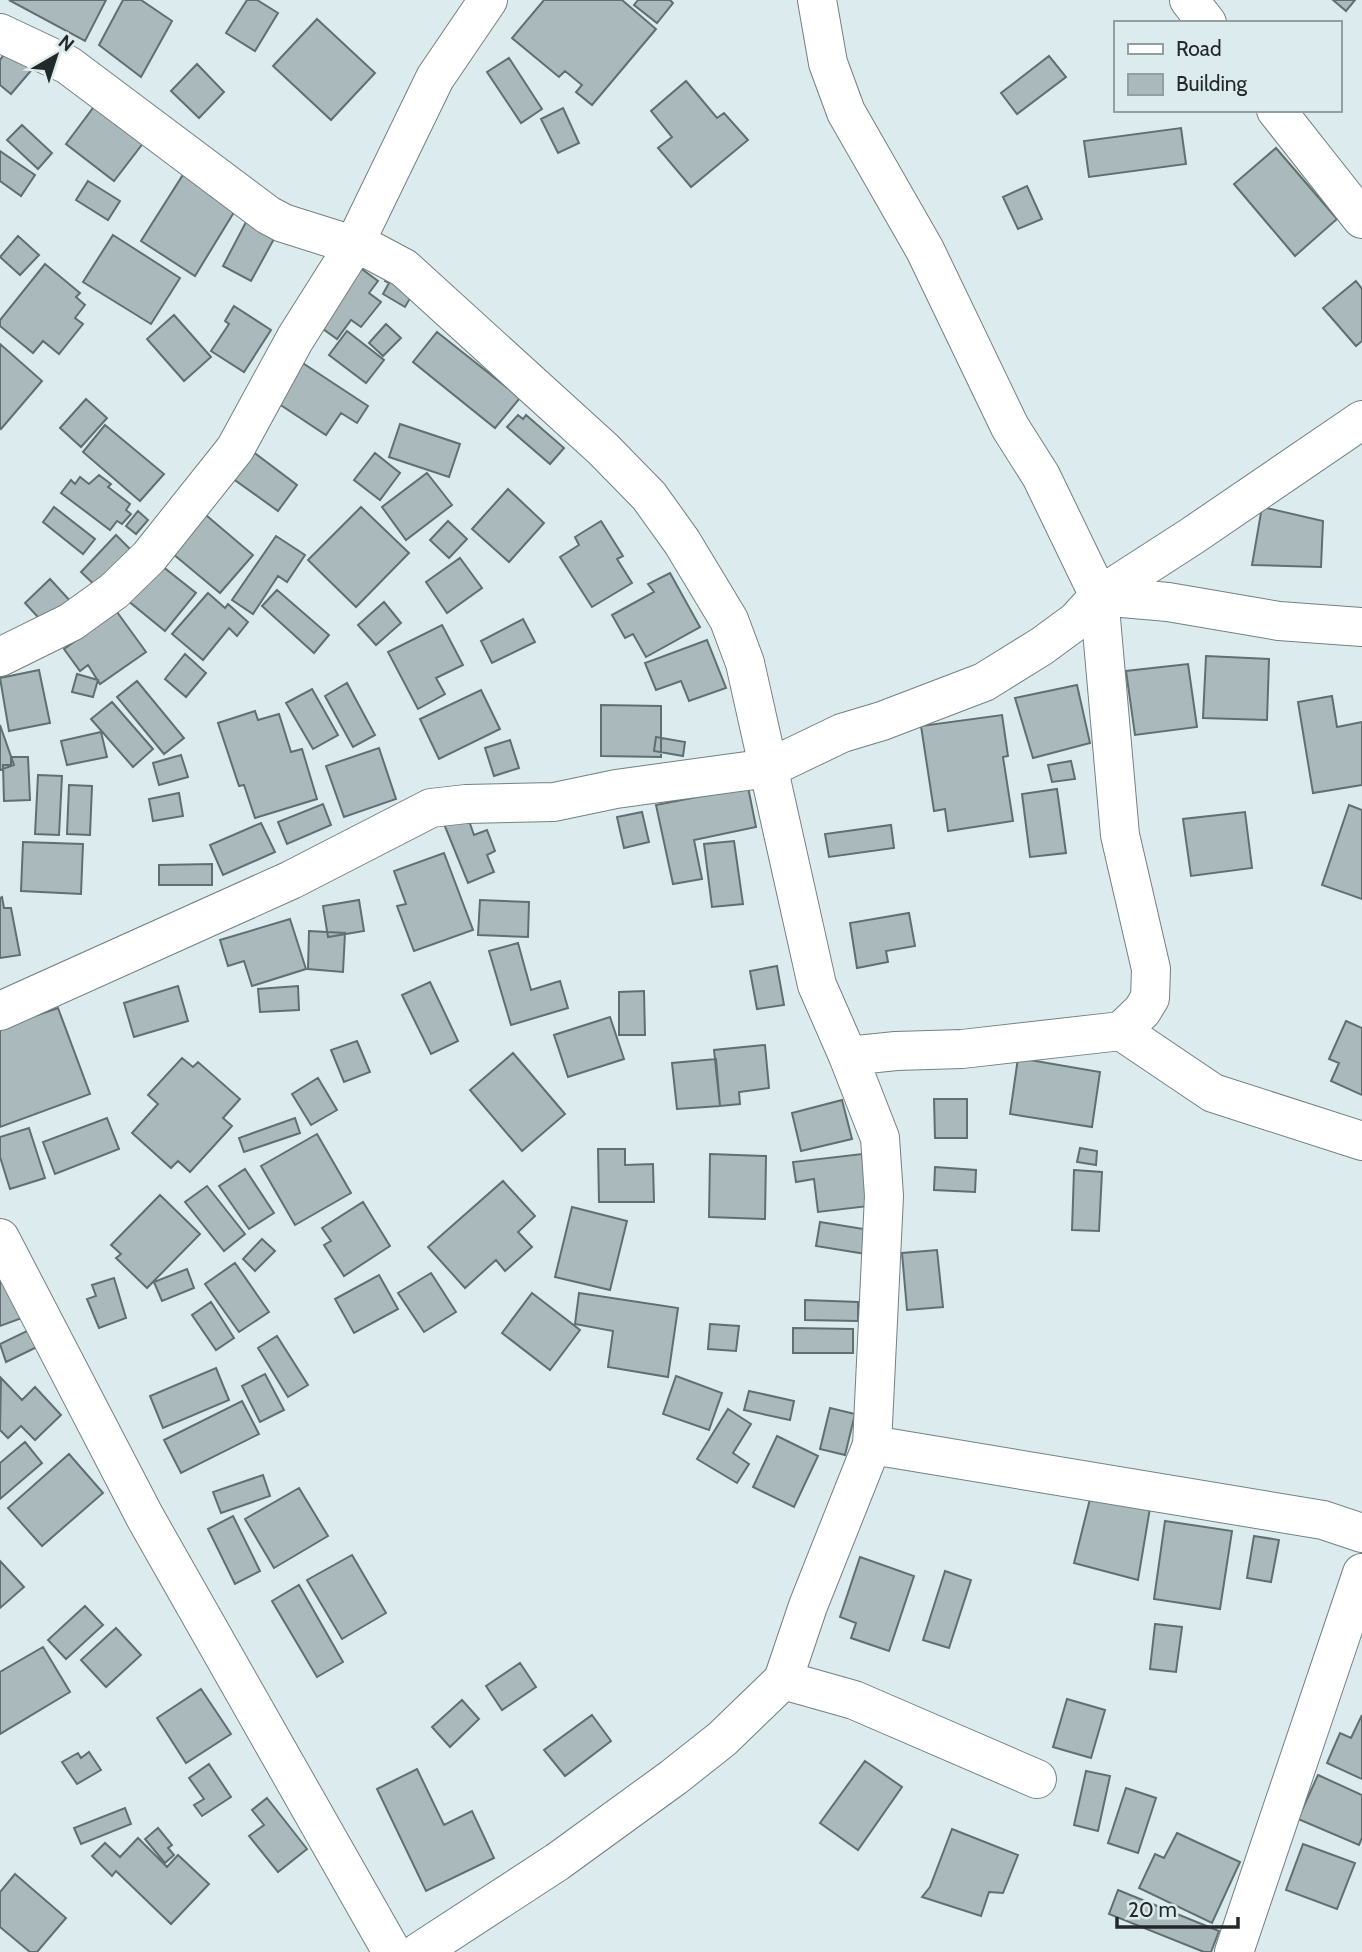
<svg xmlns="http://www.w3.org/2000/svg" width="1362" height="1952" font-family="Cabin,sans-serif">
  <rect width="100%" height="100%" fill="#dcecee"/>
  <!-- building -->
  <path fill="#aab9bb" stroke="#616f71" stroke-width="2" d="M9 0H106L85 41Z
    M123 0H141L172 21 141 77 99 45Z
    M247 0H257L278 13 255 51 226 33Z
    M544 0H622L656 29 592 105 576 92 582 85 565 71 559 77 512 38Z
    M638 0H670L673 3 657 23 634 5Z
    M1333 0H1355L1346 11Z
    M317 19 375 73 331 120 273 66Z
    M10 47 34 67 11 94 0 85V60Z
    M1049 56 1066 77 1017 114 1001 93Z
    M509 58 542 109 521 123 487 72Z
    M197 64 224 92 199 118 171 91Z
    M686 81 717 118 724 113 748 140 691 187 658 148 672 137 651 111Z
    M96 104 144 142 114 181 66 144Z
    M563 108 579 143 558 153 541 119Z
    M22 125 52 153 38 169 7 140Z
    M1181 128 1186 164 1089 177 1084 141Z
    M1276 148 1337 219 1295 256 1234 184Z
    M0 151 35 175 21 196 0 181Z
    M186 170 239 204 195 276 141 241Z
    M88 181 120 201 108 220 76 200Z
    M1027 186 1042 219 1018 229 1003 197Z
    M246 222 275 237 251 281 223 266Z
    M113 235 180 278 151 324 83 282Z
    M18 236 39 255 20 275 0 257Z
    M45 264 80 293 76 297 85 305 75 318 83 324 59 354 43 341 33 353 0 326V320Z
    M355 264 378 281 369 293 381 302 361 327 351 320 337 339 312 321Z
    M388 273 416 288 405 307 383 294 389 283 385 281Z
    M1356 281 1362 289V341L1356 346 1323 308Z
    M234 306 271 330 244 372 211 351 229 324 225 321Z
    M174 315 211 357 184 381 147 339Z
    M386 324 401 338 383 356 369 343Z
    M347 331 384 360 366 383 329 355Z
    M437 332 520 398 495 428 413 362Z
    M0 344 42 381 1 429 0 428Z
    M292 356 368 406 357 423 341 413 326 435 273 400Z
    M86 399 107 418 81 447 60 428Z
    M518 415 523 419 526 415 564 448 550 464 507 427Z
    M400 424 460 444 449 477 389 457Z
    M105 425 164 474 140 501 83 452Z
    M252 451 297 485 278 511 232 478Z
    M375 453 400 473 380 500 354 480Z
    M427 473 452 505 406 540 382 507Z
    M99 475 111 484 108 487 130 504 126 510 131 514 122 524 117 521 110 530 61 493 71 480 75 484 80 477 89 484Z
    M508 489 544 523 509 562 472 529Z
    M54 507 95 539 83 554 43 522Z
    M361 507 409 553 356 607 308 560Z
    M1262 507 1323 521 1321 567 1252 565Z
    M200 510 253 555 220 593 167 549Z
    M138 511 148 520 136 534 126 526Z
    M448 521 467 539 449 558 430 540Z
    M601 521 623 556 617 559 632 583 592 607 560 557 579 545 575 537Z
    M116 535 134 553 100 590 81 572Z
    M276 536 305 555 287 582 278 576 253 614 232 600Z
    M152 558 196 593 165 631 121 595Z
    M460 558 482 588 447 613 426 582Z
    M670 573 700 627 646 657 633 634 625 638 612 615 654 592 648 584Z
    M50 579 73 604 48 628 25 603Z
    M277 590 329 635 314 653 262 606Z
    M208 593 225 608 228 604 248 622 237 636 229 628 203 660 172 634Z
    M384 602 401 623 376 645 358 625Z
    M117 612 146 652 100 684 88 665 80 671 64 649Z
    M523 619 535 642 492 663 481 641Z
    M442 625 463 665 436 678 445 694 418 709 388 652Z
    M707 640 726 688 689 701 681 681 656 690 645 663Z
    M185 654 206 673 186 697 165 679Z
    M1206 656 1269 659 1267 720 1203 718Z
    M1188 664 1197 727 1135 735 1126 671Z
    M39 670 50 723 9 731 0 678Z
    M77 674 98 680 93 697 72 692Z
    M137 681 184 738 164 754 117 697Z
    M347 683 375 735 353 747 325 696Z
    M1077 685 1090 743 1033 758 1015 698Z
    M312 689 338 735 313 749 286 703Z
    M481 690 500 729 439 759 420 719Z
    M1332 696 1337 727 1362 722V785L1313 793 1298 702Z
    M112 702 153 749 133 767 91 719Z
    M601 705 661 706V757L601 756Z
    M255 711 258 720 279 714 291 752 302 749 317 799 255 818 244 785 239 786 218 723Z
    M1002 715 1008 756 1003 757 1013 821 948 831 945 809 934 811 921 726Z
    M0 725 14 765 0 770Z
    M101 732 107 757 67 765 61 741Z
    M656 737 685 742 683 756 654 751Z
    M510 740 519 768 494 776 485 748Z
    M379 748 396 799 344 817 326 766Z
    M181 755 188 777 159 785 153 763Z
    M11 757H28L30 800 4 801 3 765H11Z
    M1071 761 1075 779 1052 782 1048 765Z
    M38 775 62 776 59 835 35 834Z
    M69 785 92 786 90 835 67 834Z
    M748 787 756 827 694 840 702 879 673 884 656 805Z
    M1057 789 1066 853 1030 857 1022 794Z
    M179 793 183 816 153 821 149 799Z
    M323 804 331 825 287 844 278 822Z
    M1349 805 1362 810V899L1322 885Z
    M642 812 649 842 624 848 617 817Z
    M1245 812 1252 868 1191 876 1183 819Z
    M467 815 474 835 487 830 495 851 487 855 494 872 468 883 444 824Z
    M261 823 275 852 223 875 210 845Z
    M891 825 894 848 829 857 825 834Z
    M734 841 743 904 712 907 704 844Z
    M23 842 83 844 81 894 21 891Z
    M444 853 473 930 414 951 397 906 406 904 394 871Z
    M212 864V885H159V865Z
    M2 897 4 908H11L20 955 0 958V898Z
    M359 900 364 931 328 937 323 906Z
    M480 900 529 902 528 937 478 935Z
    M909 913 915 946 886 951 888 962 857 968 850 923Z
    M290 919 306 969 252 986 244 961 228 966 220 940Z
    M309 931 345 933 343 972 308 969Z
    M518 943 531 990 560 981 568 1008 511 1025 489 951Z
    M777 966 784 1005 757 1009 750 971Z
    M430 982 458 1041 431 1054 402 995Z
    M178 986 188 1021 134 1037 124 1003Z
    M298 986 299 1010 260 1012 258 989Z
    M644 991 645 1035H619V992Z
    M58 1008 90 1094 0 1127V1028Z
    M610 1017 624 1059 568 1077 554 1035Z
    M1346 1021 1362 1028V1095L1331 1081 1339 1063 1329 1059Z
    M357 1041 370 1072 344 1082 331 1050Z
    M765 1045 769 1088 739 1092 740 1104 720 1106 714 1050Z
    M513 1053 565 1114 522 1151 470 1090Z
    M182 1058 193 1067 198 1062 240 1099 223 1118 232 1126 190 1172 178 1161 171 1168 132 1133 158 1104 148 1095Z
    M1018 1058 1100 1072 1092 1127 1010 1114Z
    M716 1059 720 1106 677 1109 672 1063Z
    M318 1078 337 1110 311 1125 292 1094Z
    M934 1099H967V1138H935Z
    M842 1100 852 1139 801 1151 792 1113Z
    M107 1118 119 1149 55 1174 43 1142Z
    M295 1118 300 1133 244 1152 239 1138Z
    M29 1128 45 1178 10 1189 0 1157V1137Z
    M317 1134 351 1193 295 1225 261 1166Z
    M1080 1148 1097 1151 1096 1165 1077 1162Z
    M598 1149H625V1165L653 1164 654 1202H599Z
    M710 1154 766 1156 765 1219 709 1217Z
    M862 1154 869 1206 818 1212 814 1179 796 1182 793 1162Z
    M935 1167 976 1170 975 1192 934 1190Z
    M245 1169 274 1213 249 1229 219 1186Z
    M1074 1170 1102 1172 1099 1231 1072 1230Z
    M503 1181 535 1216 518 1232 532 1247 505 1271 496 1260 465 1288 428 1247Z
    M207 1186 245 1234 224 1251 185 1202Z
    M160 1195 200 1234 147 1288 116 1258 121 1254 111 1245Z
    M363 1202 390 1246 344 1276 324 1245 331 1241 322 1228Z
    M572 1207 627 1221 610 1290 555 1277Z
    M820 1222 870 1230 866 1254 816 1246Z
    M262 1239 275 1251 255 1271 243 1259Z
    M937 1250 943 1307 907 1310 902 1253Z
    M0 1261 22 1318 0 1326Z
    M235 1263 269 1312 239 1332 205 1284Z
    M187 1269 194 1288 162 1301 154 1282Z
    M431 1273 456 1312 424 1332 398 1293Z
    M379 1275 398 1309 354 1333 335 1299Z
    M114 1278 126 1318 99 1328 87 1299 96 1296 92 1285Z
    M532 1293 580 1330 550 1370 502 1333Z
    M579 1293 678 1308 668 1377 608 1367 613 1331 575 1324Z
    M805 1300 858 1302V1321L805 1320Z
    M211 1302 234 1338 216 1350 192 1315Z
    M710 1324 739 1326 736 1351 708 1349Z
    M793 1328 853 1329V1353H793Z
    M31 1329 39 1346 6 1362 0 1344Z
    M277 1336 308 1385 288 1397 258 1348Z
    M216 1368 229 1400 163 1428 150 1396Z
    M265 1374 284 1410 260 1422 242 1386Z
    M676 1376 722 1393 709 1430 663 1414Z
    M1 1378 22 1400 35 1387 61 1415 35 1440 21 1426 8 1438 0 1430Z
    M749 1391 794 1401 790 1420 744 1410Z
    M242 1401 259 1434 181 1473 164 1440Z
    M830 1408 855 1414 845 1455 820 1449Z
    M728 1409 751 1424 733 1453 749 1464 737 1483 697 1459Z
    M777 1436 818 1456 794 1507 753 1487Z
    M25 1442 42 1463 0 1499V1463Z
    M69 1454 103 1493 42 1546 8 1508Z
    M263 1475 270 1496 221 1513 213 1492Z
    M299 1488 328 1536 274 1568 245 1519Z
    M1091 1495 1150 1508 1138 1580 1074 1563Z
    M233 1516 260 1571 235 1584 208 1529Z
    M1165 1521 1232 1531 1220 1609 1154 1599Z
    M1254 1536 1279 1540 1271 1582 1247 1578Z
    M352 1555 386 1613 342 1639 307 1580Z
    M860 1557 914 1576 889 1651 851 1638 856 1623 840 1617Z
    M0 1561 24 1587 0 1608Z
    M945 1571 971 1580 949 1648 923 1640Z
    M299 1585 343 1662 317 1677 272 1601Z
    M85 1606 103 1625 66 1659 48 1640Z
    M1155 1624 1182 1627 1176 1672 1150 1669Z
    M116 1628 141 1655 106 1687 81 1660Z
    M43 1647 70 1692 0 1734V1672Z
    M520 1663 536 1687 502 1710 486 1686Z
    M201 1689 231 1734 186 1763 157 1718Z
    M1067 1699 1105 1710 1091 1758 1053 1747Z
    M462 1700 479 1719 450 1747 432 1727Z
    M592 1715 611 1741 565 1776 544 1750Z
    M1362 1715V1779L1327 1763 1340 1733 1351 1738Z
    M89 1752 101 1770 77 1784 62 1762 78 1753 81 1758Z
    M865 1761 902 1787 858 1850 820 1823Z
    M209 1764 231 1797 202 1816 194 1805 204 1799 189 1778Z
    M417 1769 444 1825 472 1811 494 1858 426 1891 377 1789Z
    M1086 1771 1110 1776 1098 1831 1074 1825Z
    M1318 1775 1362 1795V1838L1359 1845 1298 1819Z
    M1126 1788 1156 1798 1138 1853 1108 1843Z
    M267 1798 307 1849 278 1872 249 1836 264 1825 252 1810Z
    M125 1808 131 1824 81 1844 74 1828Z
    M158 1828 172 1845 168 1848 174 1855 165 1863 145 1839Z
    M952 1829 1018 1855 1003 1893 989 1892 981 1916 922 1897 930 1887Z
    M1177 1833 1240 1862 1212 1923 1139 1888 1155 1854 1164 1858Z
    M138 1838 167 1867 178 1855 209 1884 171 1924 116 1871 112 1876 92 1856 105 1843 120 1857Z
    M1303 1844 1355 1863 1337 1909 1286 1890Z
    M15 1874 66 1918 37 1952H30L0 1927V1892Z
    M1118 1890 1219 1931 1211 1952H1204L1109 1914Z"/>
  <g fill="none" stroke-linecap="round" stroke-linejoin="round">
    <!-- minor casing -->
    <g stroke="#728182" stroke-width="40">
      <path id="minor" d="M817 0 828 63 846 112 925 250 1010 427 1041 476 1099 596 1120 835 1151 969 1150 998 1142 1011 1121 1031 962 1049 896 1051 848 1056
        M1189 0 1207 23
        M0 33 68 65 268 215 283 223 372 251 404 268 603 449 649 496 682 542 729 620 745 663 817 985 848 1056 880 1138 884 1196 872 1445 808 1606 783 1680 722 1739 674 1777 557 1862 419 1952
        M1276 110 1362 219
        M1099 596 1192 536 1362 420
        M0 657 71 622 114 591 149 557 235 449 295 339 353 247 435 78 488 0
        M0 1011 291 880 431 808 466 804 554 802 616 789 769 768 842 733 882 721 984 682 1042 646 1076 621 1099 596 1168 602 1279 621 1362 627
        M1121 1031 1213 1093 1362 1141
        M0 1238 145 1517 392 1952
        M872 1445 1323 1520 1362 1533
        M783 1680 854 1700 1037 1779
        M1234 1952 1362 1573"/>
    </g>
    <!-- minor -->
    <use href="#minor" stroke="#fff" stroke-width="38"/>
  </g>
  <!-- legend -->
  <rect x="1114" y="21" width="228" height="91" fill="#dcecee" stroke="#929e9f" stroke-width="2"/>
  <rect x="1128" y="44" width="35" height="10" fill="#ffffff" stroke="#929e9f" stroke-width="2"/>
  <text x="1176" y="56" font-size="21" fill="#232929">Road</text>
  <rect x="1128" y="74" width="35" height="21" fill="#aab9bb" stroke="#929e9f" stroke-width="2"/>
  <text x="1176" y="91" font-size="21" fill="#232929">Building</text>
  <!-- north arrow -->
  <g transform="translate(56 56) rotate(39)" stroke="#dcecee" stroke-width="5" paint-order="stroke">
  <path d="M0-5L12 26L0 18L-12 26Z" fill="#232929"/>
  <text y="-10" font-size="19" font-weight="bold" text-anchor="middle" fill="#232929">N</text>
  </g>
  <!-- scale -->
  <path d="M1117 1917v10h121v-10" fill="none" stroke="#232929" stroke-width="3.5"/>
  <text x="1128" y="1917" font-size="21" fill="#232929" stroke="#dcecee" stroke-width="5" paint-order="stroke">20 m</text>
</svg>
